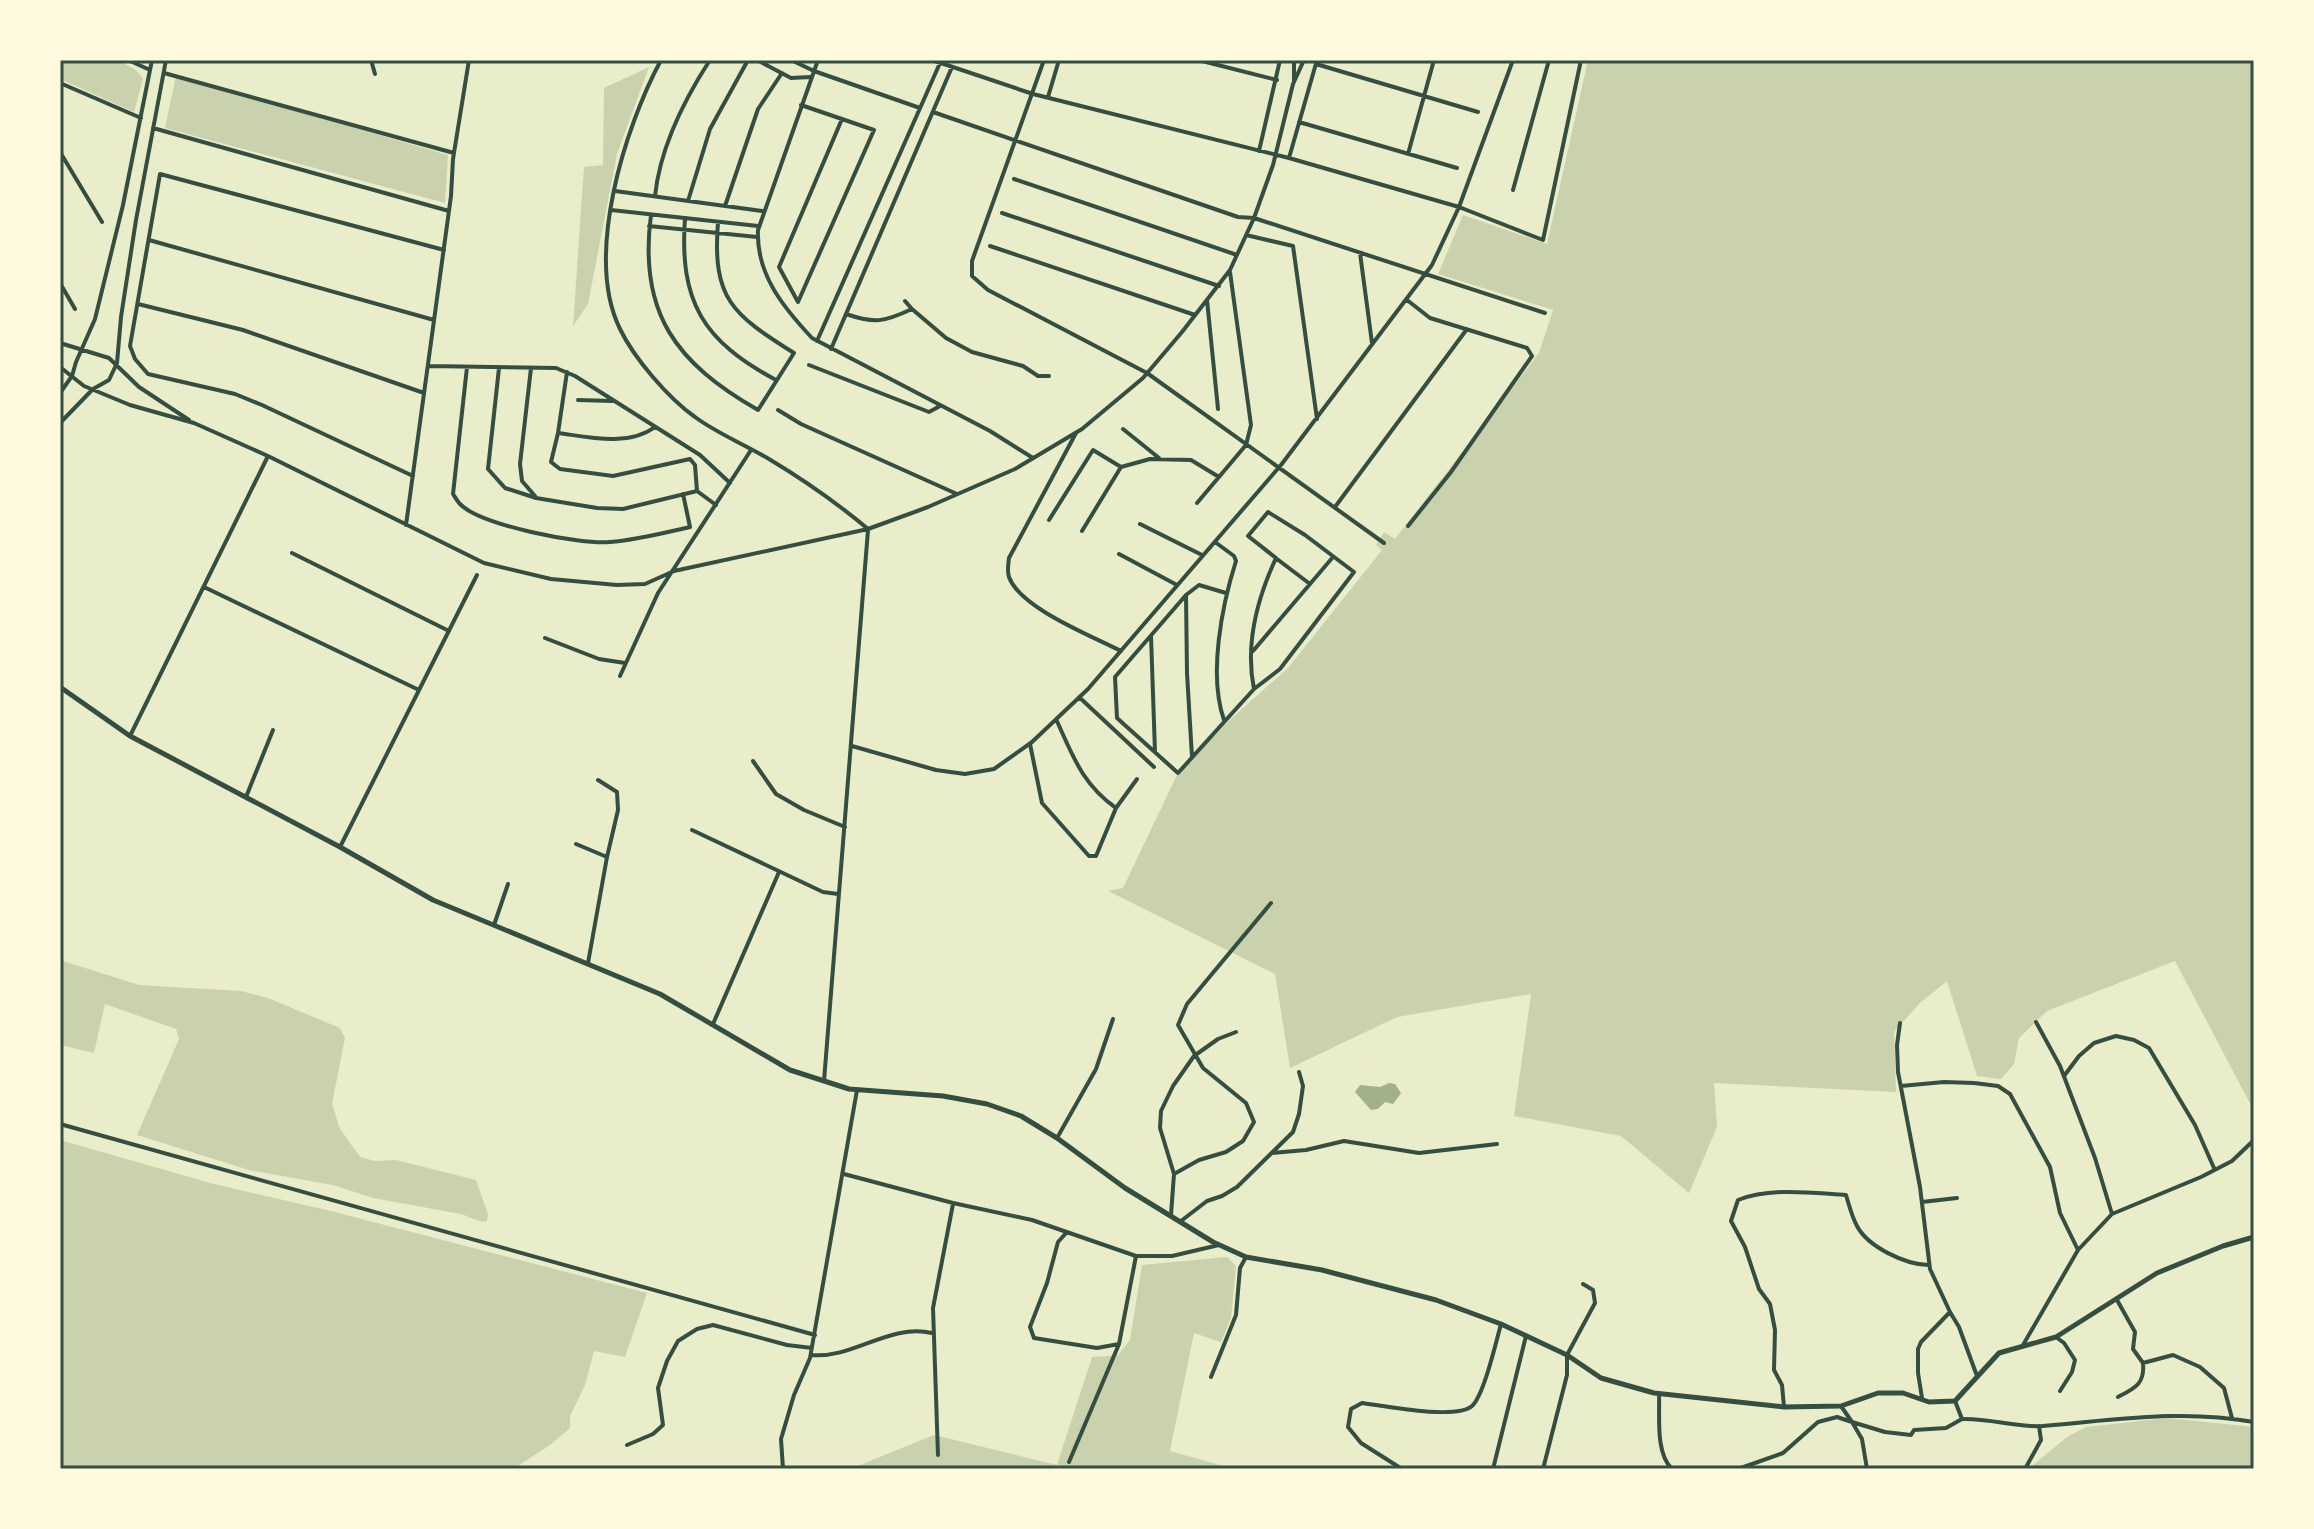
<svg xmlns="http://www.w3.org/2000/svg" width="2314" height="1529" font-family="'Fira Sans',sans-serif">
  <rect width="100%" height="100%" fill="#e9edc9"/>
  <!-- green -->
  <path fill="#cad2ad" d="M60 60C85 60 129 53 143 79L134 112 60 79Z
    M1588 60H2254V1111L2175 961 2047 1011 2019 1038 2014 1064 2001 1079 1977 1076 1947 981 1920 1003 1894 1032 1896 1092 1714 1083 1717 1127 1689 1193 1621 1136 1514 1116 1531 994 1397 1017 1290 1068 1275 974 1108 891 1123 888 1178 773 1233 717 1288 668 1382 550 1376 545 1384 532 1395 539 1539 353 1553 310 1438 274 1463 215 1547 244Z
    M649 67 617 154 588 304 573 326 584 167 603 165 604 88Z
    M176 76 448 155 445 203 165 128Z
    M60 960 139 985 241 991 268 998 340 1028 345 1038 332 1104 340 1129 360 1157 375 1161 396 1160 476 1180 488 1214 487 1221 482 1222 461 1214 373 1198 333 1185 249 1170 137 1135 179 1039 176 1029 105 1004 94 1053 60 1045Z
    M60 1140 214 1184 331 1211 647 1293 625 1357 594 1351 585 1385 570 1416V1428L550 1445 513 1469H60Z
    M1227 1257 1236 1266 1231 1318 1221 1342 1194 1333 1170 1451 1234 1469H850L934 1435 1057 1465 1092 1357 1118 1355 1130 1340 1142 1265Z
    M2167 1418 2254 1427V1469H2028L2067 1437 2086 1427Z"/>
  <!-- water -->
  <path fill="#a3b18a" d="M1389 1083 1395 1084 1401 1093 1393 1104 1385 1102 1378 1109 1371 1110 1355 1092 1360 1085 1380 1087Z"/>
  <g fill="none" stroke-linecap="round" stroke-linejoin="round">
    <!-- minor -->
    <path stroke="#344e41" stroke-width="4" d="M128 60 150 70
      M371 60 375 74
      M661 60C625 127 584 256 620 329 634 358 668 398 695 417 718 434 744 444 769 459 804 480 837 503 868 529
      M757 60 791 78 810 77
      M791 60 814 71 920 108
      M818 60 758 230C756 274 783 307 812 338L990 431 1033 458
      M932 60 1033 94 1289 158 1459 207 1543 240 1581 60
      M1044 60 972 261V276L988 290 1147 373 1384 543
      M1198 60 1277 80
      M1316 64 1478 112
      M164 73 454 153
      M1294 81V60
      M60 83 141 118
      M1048 97 1059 60
      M801 105 874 130 798 302 779 267 842 119
      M933 112 1238 217 1254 218 1545 313
      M1299 122 1457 168
      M153 128 449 211
      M1259 151 1280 60
      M60 152 102 222
      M1408 154 1434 60
      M1289 158 1317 60
      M1014 179 1237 255
      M1513 190 1549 60
      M615 191 762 211
      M655 196C660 148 684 100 710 60
      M688 201 710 129 748 60
      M725 206 758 109 782 73
      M611 210 758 226
      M1002 213 1219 286
      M651 215C638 313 676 363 758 410L794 353C732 314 712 299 718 222
      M685 218C679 302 703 341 776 380
      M649 226 757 237
      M1246 235 1293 246 1317 419
      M149 240 434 320
      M990 246 1195 315
      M1360 253 1372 343
      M60 283 75 309
      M1207 300 1218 409
      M1407 300 1430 318 1527 348 1532 356 1451 472 1408 526
      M905 301 912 309
      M138 304 243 330 424 393
      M846 314C875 324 884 322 912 309L946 338 972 352 1023 366 1038 376H1049
      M817 341 940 63
      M60 343 109 358 139 387 189 420
      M831 349 952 67
      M809 365 929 412 940 406
      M428 366 556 368 575 376 700 455 730 483
      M60 367 84 386 130 405 194 423 268 456 484 563 551 579 617 585 645 584 674 571 868 529 928 507 1015 469 1082 429 1143 378 1182 332 1230 270 1254 218 1273 165 1293 84 1304 60
      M467 367 453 494C455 497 457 501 460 504 480 525 580 545 610 542 637 540 663 533 690 527L683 494
      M499 368 488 469 505 488 536 498 597 508 623 509 697 491 716 505
      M531 368 520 464 522 481 535 496
      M60 393 72 376 76 362 95 319 123 205 152 60
      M578 400 612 401
      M778 410 801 424 957 494
      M60 423 93 389 109 380 117 363 121 317 136 220 166 60
      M655 427C628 447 588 437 558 433L551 462 560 469 613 476 690 459 695 465 697 491
      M1123 429 1159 458
      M558 433 567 372
      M1076 433 1009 558C1008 565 1007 572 1009 577 1020 608 1092 636 1121 651
      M413 476 262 405 235 394 148 374 135 359 130 346 160 174 444 250
      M1197 503 1246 445 1251 425 1230 272
      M1335 507 1467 329
      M1049 520 1093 450 1121 467
      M1140 524 1202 555
      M406 525 451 196 453 159 469 60
      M1082 531 1121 467 1150 459 1191 460 1219 477
      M1215 542 1234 556 1236 561C1222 605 1208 675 1224 720
      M292 553 449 631
      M1119 554 1177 585
      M1277 559 1310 584
      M204 587 419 690
      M1226 593 1199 585 1186 595 1115 677 1117 718 1178 773 1254 689C1245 645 1257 599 1276 558L1248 536 1268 512 1305 535 1354 572 1280 669 1254 689
      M1186 595 1187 673 1192 757
      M1151 636 1155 752
      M545 638 599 659 625 663
      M1253 651 1333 557
      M620 676 658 593 751 450
      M1079 697 1154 767
      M1056 719C1073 756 1082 784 1116 808
      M130 736 268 456
      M1030 744 1042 803 1089 856H1096L1116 808 1137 779
      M852 746 936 770 965 774 994 769 1032 742 1088 689 1281 465 1432 265 1459 207 1513 60
      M753 761 776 794 804 810 845 827
      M598 780 617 792 618 810 607 857
      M246 797 273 730
      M692 830 823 892 838 894
      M576 844 607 857 588 963
      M340 847 477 575
      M494 925 508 884
      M2036 1022 2060 1066 2095 1158 2112 1214
      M1900 1023 1897 1045 1898 1072 1920 1187 1930 1269 1950 1312
      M713 1024 779 872
      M2064 1076 2079 1056 2094 1043 2116 1036 2134 1040 2149 1048 2195 1125 2214 1168
      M824 1081 868 530
      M1901 1086 1944 1082 1974 1083 1998 1086 2010 1094 2050 1167 2060 1213 2078 1250
      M60 1124 815 1335
      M1057 1138 1096 1069 1113 1019
      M1272 1153 1306 1150 1344 1141 1419 1153 1497 1144
      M844 1174 953 1203 1032 1220 1136 1256H1172L1219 1245
      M1174 1174 1199 1160 1226 1152 1243 1141 1254 1122 1246 1103 1203 1068 1178 1025 1187 1004 1271 903
      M1922 1202 1957 1198
      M1171 1215 1174 1174 1160 1128 1161 1111 1173 1086 1194 1056 1218 1039 1236 1032
      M1181 1221 1207 1201 1222 1196 1237 1187 1293 1132 1299 1114 1303 1086 1299 1072
      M1067 1232 1058 1242 1047 1283 1030 1327 1034 1338 1097 1348 1119 1344 1136 1256
      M2117 1300 2135 1332 2133 1349 2143 1363 2173 1355 2200 1367 2224 1388 2232 1418
      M2056 1337 2064 1343 2075 1360 2072 1372 2060 1391
      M2023 1345 2078 1250 2112 1214 2201 1177 2232 1161 2254 1140
      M811 1355C854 1359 889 1323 932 1333
      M1211 1377 1236 1315 1240 1268 1246 1257
      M1659 1393C1660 1415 1655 1453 1672 1469
      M2118 1397C2135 1388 2145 1384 2143 1363
      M1922 1398 1918 1373V1349L1921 1342 1950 1312 1959 1327 1977 1376
      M1955 1401 1962 1419C1990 1418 2018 1428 2043 1426 2116 1420 2181 1409 2254 1422
      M1841 1406 1852 1422 1885 1432 1911 1435 1914 1430 1946 1428 1962 1419
      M1784 1407 1782 1385 1774 1370 1775 1330 1770 1304 1759 1289 1745 1247 1731 1221 1738 1200C1771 1187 1812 1193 1846 1195 1849 1205 1852 1217 1857 1226 1868 1247 1906 1265 1929 1265
      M627 1445 653 1434 663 1425 658 1388 667 1361 678 1341 697 1329 713 1325 787 1345 812 1348
      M938 1455 933 1308 953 1204
      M1069 1462 1119 1344
      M783 1469 781 1439 794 1395 810 1358 857 1090
      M1402 1469 1361 1443 1348 1427 1351 1409 1362 1403C1384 1406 1456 1420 1472 1406 1484 1395 1496 1342 1501 1324
      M1493 1469 1526 1336
      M1543 1469 1567 1375V1355L1595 1303 1593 1290 1583 1284
      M1738 1469 1783 1453 1818 1422 1837 1417 1852 1422 1862 1439 1867 1469
      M2025 1469 2041 1440 2039 1426"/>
    <!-- tertiary -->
    <path stroke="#344e41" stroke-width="5" d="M60 687 130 736 340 847 433 900 660 994 790 1070 849 1089 943 1096 987 1104 1021 1116 1057 1138 1125 1188 1213 1242 1246 1257 1322 1270 1436 1300 1501 1324 1567 1355 1601 1378 1654 1393 1784 1407 1841 1406 1878 1393H1903L1929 1402 1955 1401 1999 1353 2056 1337 2157 1273 2223 1246 2254 1237"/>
  </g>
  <!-- border -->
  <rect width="2314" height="1529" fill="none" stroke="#fefae0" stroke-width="124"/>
  <rect x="62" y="62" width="2190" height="1405" fill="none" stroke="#344e41" stroke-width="3"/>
</svg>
